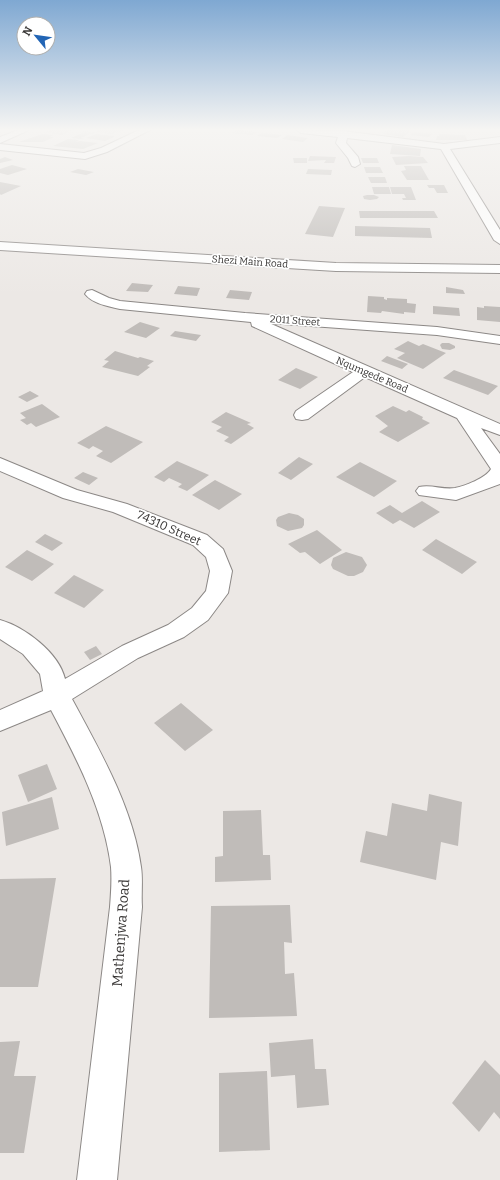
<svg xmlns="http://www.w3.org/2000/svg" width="500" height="1180" font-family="Bitter,serif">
  <rect width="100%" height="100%" fill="#ece8e5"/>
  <!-- building -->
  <path fill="#c0bcb9" d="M51 130H73L62 135 45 132Z
    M100 130H126L111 134 98 132 90 134 81 138H84L81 139 71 138 83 133 80 132 83 131 95 132Z
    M237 130H240L257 132 252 135 232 133Z
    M387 130H410V131L403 137 383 134Z
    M414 132 432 134 429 137 411 135Z
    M262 133 282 135 277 138 257 136Z
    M42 134 53 135 50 137H54L43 142H19Z
    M96 134 114 136V137L105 141 86 138Z
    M439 134 465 135 467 140H436L437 136H439Z
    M287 135 308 138 303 142 282 139Z
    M68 139 79 140 76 142 80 141 98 143 83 149 53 146Z
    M392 145 421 149 420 156 390 154Z
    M310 156 336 157 334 163H324L326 160 308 161Z
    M409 156 423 157 428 163 396 165 392 157Z
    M5 157 13 160 0 163V159Z
    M293 158H307V163H294Z
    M361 158H377L379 163H363Z
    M12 165 27 169 8 175 0 173V169Z
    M404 166H421L429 180H407L401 171 406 170Z
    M364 167H380L383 173H366Z
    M78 169 94 172 86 175 70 172Z
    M308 169 332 170 331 175 306 174Z
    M368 177H385L387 183H371Z
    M0 182 21 186 1 195 0 194Z
    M427 185H444L448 193H437L434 188H429Z
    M372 187H389L391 194H374Z
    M390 187H411L416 200H403L402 198H406L404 194H392Z
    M367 195H374L379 197 377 199 370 200 364 199 363 196Z
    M319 206 345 208 333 237 305 234Z
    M359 211H434L438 218H360Z
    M355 226 430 228 432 238 355 236Z
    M132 283 153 285 148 292 126 291Z
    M178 286 200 288 197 296 174 294Z
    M446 287 463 290 465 294 446 293Z
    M230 290 252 292 249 300 226 298Z
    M368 296 384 297V299L387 300V298L407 299V303L416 304 415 313 404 312V314L382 311 381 313 367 312Z
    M433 306 459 308 460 316 433 314Z
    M484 306 500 307V322L477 320V307L484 308Z
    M140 322 160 328 146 338 124 332Z
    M175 331 201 335 196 341 170 336Z
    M408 341 419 346 423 344 446 353 423 369 397 358 405 353 394 349Z
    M442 343H449L455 346V348L450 350 442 349 440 345Z
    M115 351 138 358 140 357 154 361 147 366 150 367 138 376 102 367 109 361 104 360Z
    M387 356 408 364 402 369 381 361Z
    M296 368 318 377 300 389 278 380Z
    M454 370 498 386 488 395 443 378Z
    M30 391 39 396 27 402 18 397Z
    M42 404 60 417 36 427 31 423 27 425 20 420 26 418 20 413Z
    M393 406 406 412 409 410 423 417 422 419 430 423 398 442 379 432 388 426 375 416Z
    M226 412 251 423 247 424 254 428 231 444 224 441 229 437 216 431 222 427 211 422Z
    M106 426 143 442 111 463 96 456 103 451 93 446 89 449 77 443Z
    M299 457 313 464 291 480 278 473Z
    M177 461 209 475 187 491 178 487 182 484 169 478 164 482 154 477Z
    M360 462 397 481 374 497 336 477Z
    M83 472 98 478 89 485 74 478Z
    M215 480 242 494 219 510 192 495Z
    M422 501 440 512 414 528 400 520 393 524 376 513 390 505 402 513Z
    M289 513 298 515 304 519V525L302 528 288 531 277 526 276 520 278 517Z
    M317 530 342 550 320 564 305 552 300 553 288 544Z
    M45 534 63 543 52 551 35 542Z
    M436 539 477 562 462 574 422 550Z
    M27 550 54 564 32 581 5 567Z
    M346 552 362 557 367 565 363 572 354 576H348L333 569 331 565 333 558Z
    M74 575 104 590 84 608 54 593Z
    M96 646 102 654 90 660 84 652Z
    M181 703 213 730 185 751 154 723Z
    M47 764 57 789 28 802 18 775Z
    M429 794 462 802 458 846 441 842 436 880 360 862 366 831 387 836 392 803 427 811Z
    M52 797 59 829 6 846 2 812Z
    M261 810 263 855H270L271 880 215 882V857L223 856V811Z
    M56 878 38 987H0V879Z
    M290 905 292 943 284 942 285 974 294 973 297 1016 209 1018 211 906Z
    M313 1039 315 1069H326L329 1105 297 1108 295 1075 271 1077 269 1043Z
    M20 1041 14 1076H36L24 1153H0V1042Z
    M485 1060 500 1075V1119L494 1112 479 1132 452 1103Z
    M267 1071 270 1150 219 1152V1073Z"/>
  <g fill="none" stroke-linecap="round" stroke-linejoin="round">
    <!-- minor casing -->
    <g stroke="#8c8886" stroke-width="2">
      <path id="minor" d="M18 130H29L0 143V137Z
        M139 130H150L107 152 85 159 0 150V144L84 153 101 148Z
        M297 130 343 131 444 144 500 137V143L450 149 500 230V244L494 240 441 149 347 138 346 143 358 157 360 164 355 167 352 166 348 158 336 143 338 137 301 133Z
        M92 290 109 298 120 301 245 313 437 327 500 336V344L437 335 269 323 500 424V435L481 428 500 454V484L456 500 419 495 416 491 419 487C431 484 443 490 455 488 465 486 486 478 491 469L457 418 365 377 308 419 302 420 296 419 294 415 296 411 353 372 252 326 251 322 120 309C108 306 93 304 85 294L87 291Z
        M0 458 77 490 127 504 207 535 223 549 232 571 228 593 208 620 184 637 138 658 72 699C100 751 133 808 141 867 143 880 141 894 142 907L117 1180H77L110 907C111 894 112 880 111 867 104 811 77 759 51 710L0 731V710L43 691 40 674 23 654 0 639V620C25 627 59 653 65 679L122 646 168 625 192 608 206 591 210 571 206 557 193 545 113 512 63 498 0 471Z"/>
    </g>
    <!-- tertiary casing -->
    <g stroke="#8c8886" stroke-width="2">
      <path id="tertiary" d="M0 242 336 263 500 265V273L336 271 0 250Z"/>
    </g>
    <!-- minor -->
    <use href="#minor" fill="#fff" fill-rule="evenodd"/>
    <!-- tertiary -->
    <use href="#tertiary" fill="#fff" fill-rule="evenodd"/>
  </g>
  <!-- sky -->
  <linearGradient id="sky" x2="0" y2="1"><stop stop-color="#7fa8d2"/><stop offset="0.44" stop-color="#f6f5f3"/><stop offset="1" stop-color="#f6f5f3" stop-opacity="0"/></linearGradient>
  <rect width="500" height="295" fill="url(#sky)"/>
  <g text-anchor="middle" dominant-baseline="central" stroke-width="3.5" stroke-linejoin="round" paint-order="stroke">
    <!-- far-street labels -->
    <g font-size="10" fill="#383635" stroke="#fff">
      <text transform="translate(250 262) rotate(4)">Shezi Main Road</text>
      <text transform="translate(295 321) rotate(4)">2011 Street</text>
      <text transform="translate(372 375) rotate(23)">Nqumgede Road</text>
    </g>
    <!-- street labels -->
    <g font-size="12" fill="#383635" stroke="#fff">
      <text transform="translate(169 528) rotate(24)">74310 Street</text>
    </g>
    <!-- near-street labels -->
    <g font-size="14" fill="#383635" stroke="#fff">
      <text transform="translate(121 933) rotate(-86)">Mathenjwa Road</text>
    </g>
  </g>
  <!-- north arrow -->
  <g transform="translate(36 36) rotate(299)"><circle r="19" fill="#ffffff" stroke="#afafae"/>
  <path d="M0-3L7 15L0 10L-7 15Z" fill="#2265b5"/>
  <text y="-6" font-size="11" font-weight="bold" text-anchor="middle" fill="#383635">N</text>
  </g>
</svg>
